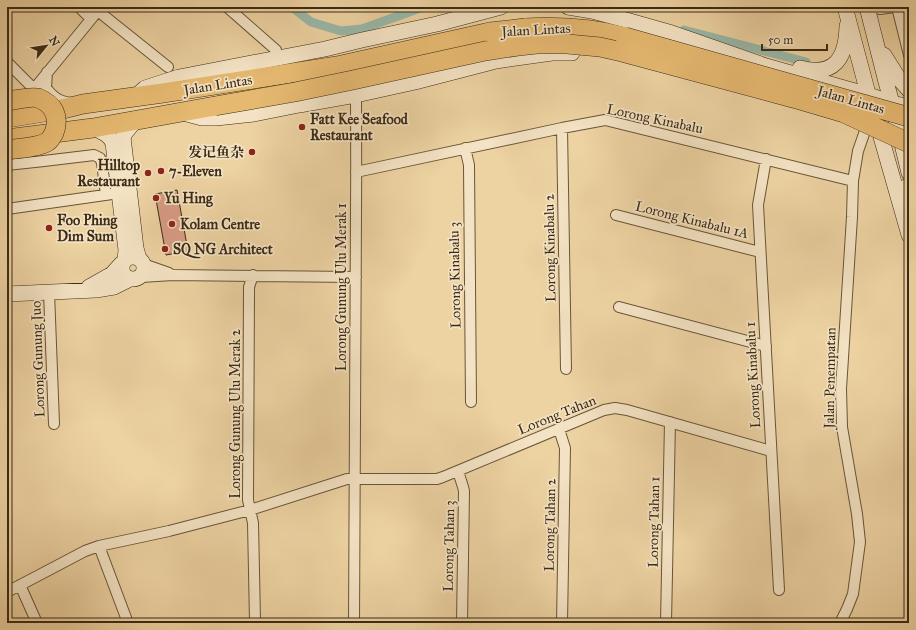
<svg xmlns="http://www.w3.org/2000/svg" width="916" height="630" font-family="'IM FELL Great Primer','Noto Serif SC',serif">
  <rect width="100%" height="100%" fill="#edd2a2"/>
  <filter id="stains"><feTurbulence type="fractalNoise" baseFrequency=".005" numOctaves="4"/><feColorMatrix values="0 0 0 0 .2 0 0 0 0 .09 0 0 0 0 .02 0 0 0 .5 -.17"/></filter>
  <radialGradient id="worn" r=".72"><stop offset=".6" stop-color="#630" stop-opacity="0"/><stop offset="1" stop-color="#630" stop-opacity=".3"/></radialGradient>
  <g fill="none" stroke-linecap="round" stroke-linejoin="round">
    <!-- canal -->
    <path stroke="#99b7a7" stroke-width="9" d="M292 7 311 22 341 31 362 29 423 7
      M684 30 806 62"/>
  </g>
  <!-- building -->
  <path fill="#d89c84" stroke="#3b2b16" d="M177 190 188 251 166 255 155 194Z"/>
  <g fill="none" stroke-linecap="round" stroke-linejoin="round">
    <!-- street casing -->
    <g stroke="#685539" stroke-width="12">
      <path id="street" d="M79 7 91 19
        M227 7 276 50
        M874 7 880 9 894 7
        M897 7 909 55
        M98 11 168 67
        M7 62 34 89 101 7
        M47 72 46 88C55 99 59 101 72 103
        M562 128 566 369
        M465 148 469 165 471 402
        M766 159 758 205 779 590
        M7 165 44 161 94 155 100 158 102 163 106 195
        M356 172 562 128 605 120 853 181
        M7 209 112 194
        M616 215 760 252
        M143 264 169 273
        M253 275 249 287 248 500 253 523 255 621 257 623
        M141 277 173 275 356 277
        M49 292 54 424
        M619 307 766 346
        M559 429 565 448 562 623
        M458 471 463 487 464 491 462 623
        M99 546 128 623
        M20 585 37 623
        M7 592 85 551 99 546 169 531 250 510 347 479H437L443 477 604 410 615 408 627 410 771 451
        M354 623C354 447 357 271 356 95
        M666 623 670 422
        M840 623 847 609 853 594 860 542 857 514 842 427 841 389 852 217 853 181 858 151 865 131"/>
    </g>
    <!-- secondary casing -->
    <g stroke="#3b2b16" stroke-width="16">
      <path id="secondary" d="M568 7 592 11 626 20 672 33 766 66 869 95 892 103 909 107
        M845 7 870 101
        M867 7 886 82 892 103 909 173
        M884 55 899 79 909 90
        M800 68C835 77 846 58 847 26
        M136 96 145 88 179 77 325 49 362 40 437 24 501 7
        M183 113 202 118H216L254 114 299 105 356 95 415 82 496 61 552 53H572
        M136 120 126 132 123 137 136 248 139 259
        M877 123 909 235
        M93 128C102 132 109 134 113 143L126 250 125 260
        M904 206 903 192 904 188 908 186 909 187
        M122 268a11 11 0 1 1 22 0a11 11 0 1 1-22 0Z
        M89 287 112 274 122 263
        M7 294 96 290 114 287 130 279"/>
    </g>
    <!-- highway casing -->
    <g stroke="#3b2b16" stroke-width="20">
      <path id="highway" d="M525 28C559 26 592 28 625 37
        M7 118 63 109 83 104 163 93 337 66 490 32
        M7 139 93 128 215 106"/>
    </g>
    <!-- street -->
    <use href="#street" stroke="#f3e2c3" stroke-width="10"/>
    <!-- secondary -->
    <use href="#secondary" stroke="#f3e2c3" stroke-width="15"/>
    <!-- highway -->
    <use href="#highway" stroke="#e6b971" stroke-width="19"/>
    <!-- highway-bridge casing -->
    <g stroke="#3b2b16" stroke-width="20" stroke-linecap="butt">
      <path id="highway-bridge" d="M490 32 525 28
        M625 37 909 117
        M7 101C14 100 32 96 38 98 54 104 60 117 54 133 52 136 50 141 47 142 37 148 18 148 7 150
        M215 106 295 92 353 80 485 51 518 46 537 44H567L600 47 622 52 793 98 844 113 909 143"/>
    </g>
    <!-- highway-bridge -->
    <use href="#highway-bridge" stroke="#e6b971" stroke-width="19"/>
  </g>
  <!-- markers -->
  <g fill="#8f2418" stroke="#f3e2c3" stroke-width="1.5">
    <circle cx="302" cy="127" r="4"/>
    <circle cx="252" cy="152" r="4"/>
    <circle cx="161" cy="171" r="4"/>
    <circle cx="148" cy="173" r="4"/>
    <circle cx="156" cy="198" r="4"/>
    <circle cx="172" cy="224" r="4"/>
    <circle cx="49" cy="228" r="4"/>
    <circle cx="165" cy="249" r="4"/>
  </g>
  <g text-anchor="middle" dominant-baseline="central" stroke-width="3.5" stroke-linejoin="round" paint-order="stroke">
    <!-- street labels -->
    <g font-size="14" fill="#3b2b16" stroke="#f3e2c3">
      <text transform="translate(536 30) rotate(-3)">Jalan Lintas</text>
      <text transform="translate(218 85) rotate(-9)">Jalan Lintas</text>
      <text transform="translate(851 100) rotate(16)">Jalan Lintas</text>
      <text transform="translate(655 119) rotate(12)">Lorong Kinabalu</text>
      <text transform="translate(692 220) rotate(14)">Lorong Kinabalu 1A</text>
      <text transform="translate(550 248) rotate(-91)">Lorong Kinabalu 2</text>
      <text transform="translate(455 275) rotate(-91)">Lorong Kinabalu 3</text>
      <text transform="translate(341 287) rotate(-90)">Lorong Gunung Ulu Merak 1</text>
      <text transform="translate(38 359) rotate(-92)">Lorong Gunung Juo</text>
      <text transform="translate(753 375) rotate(-93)">Lorong Kinabalu 1</text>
      <text transform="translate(830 378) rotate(-89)">Jalan Penempatan</text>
      <text transform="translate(235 414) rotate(-90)">Lorong Gunung Ulu Merak 2</text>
      <text transform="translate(557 415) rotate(-22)">Lorong Tahan</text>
      <text transform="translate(654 522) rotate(-89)">Lorong Tahan 1</text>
      <text transform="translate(550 525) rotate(-89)">Lorong Tahan 2</text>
      <text transform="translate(449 546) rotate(-89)">Lorong Tahan 3</text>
    </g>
    <!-- poi labels -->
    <g font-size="14" font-weight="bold" fill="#3b2b16" stroke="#f3e2c3" text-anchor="start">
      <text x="310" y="119">Fatt Kee Seafood<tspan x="310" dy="16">Restaurant</tspan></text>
      <text x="244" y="152" text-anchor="end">发记鱼杂</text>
      <text x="140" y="165" text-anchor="end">Hilltop<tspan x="140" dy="16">Restaurant</tspan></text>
      <text x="169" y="171">7-Eleven</text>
      <text x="164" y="198">Yu Hing</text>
      <text x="57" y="220">Foo Phing<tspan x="57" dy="16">Dim Sum</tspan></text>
      <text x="180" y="224">Kolam Centre</text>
      <text x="173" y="249">SQ NG Architect</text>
    </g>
  </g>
  <!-- margin -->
  <rect width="916" height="630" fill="none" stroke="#edd2a2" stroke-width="24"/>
  <rect x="8" y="8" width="900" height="614" fill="none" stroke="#3b2b16" stroke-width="2"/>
  <rect x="12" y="12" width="892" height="606" fill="none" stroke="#3b2b16"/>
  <!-- north arrow -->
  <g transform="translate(46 46) rotate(60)" stroke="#f3e2c3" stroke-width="3" paint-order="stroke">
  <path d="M0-3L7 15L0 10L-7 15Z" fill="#3b2b16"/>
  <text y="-6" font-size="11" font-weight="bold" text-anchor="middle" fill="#3b2b16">N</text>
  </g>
  <!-- scale -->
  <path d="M762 44v6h65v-6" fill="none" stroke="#3b2b16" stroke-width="2"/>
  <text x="768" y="44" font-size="12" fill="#3b2b16" stroke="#f3e2c3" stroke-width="3" paint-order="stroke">50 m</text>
  <rect width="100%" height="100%" filter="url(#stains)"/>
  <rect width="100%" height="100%" fill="url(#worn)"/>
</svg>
